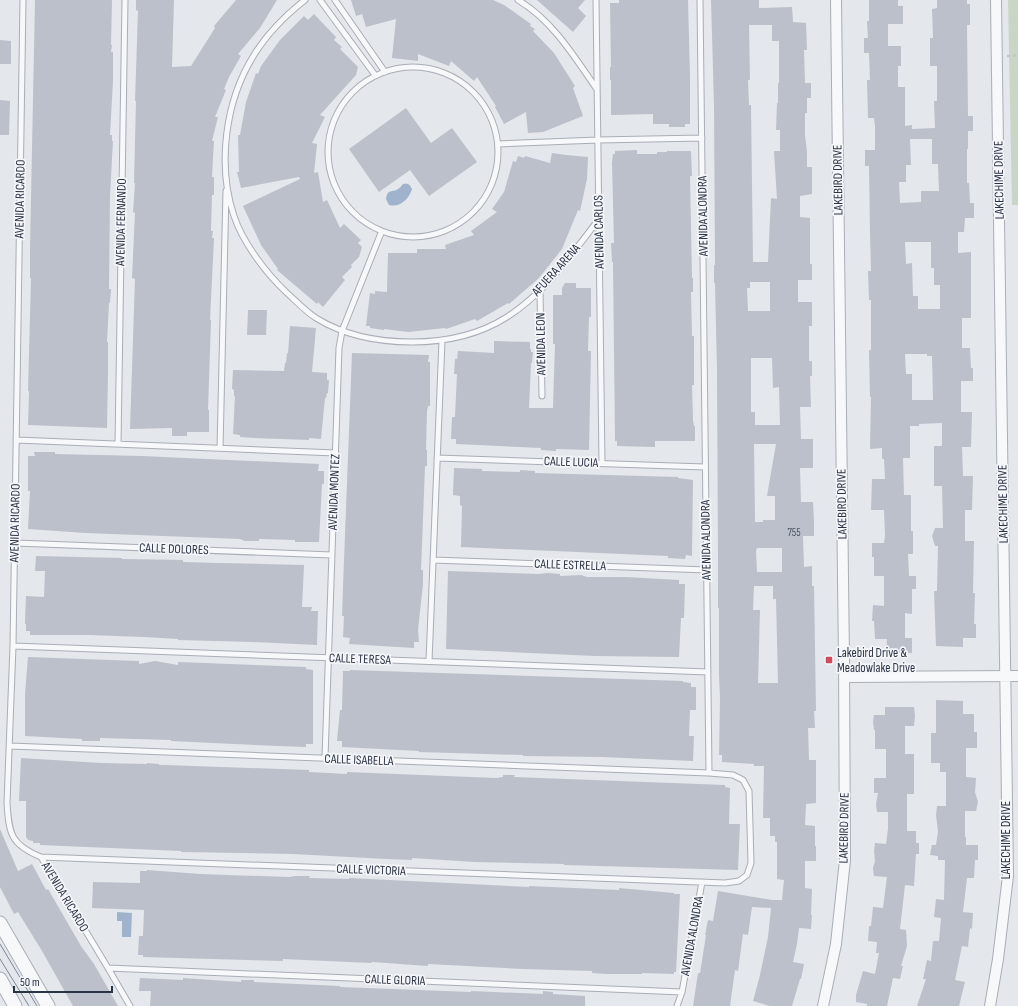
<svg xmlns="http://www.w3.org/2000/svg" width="1018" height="1006" font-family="'Sofia Sans Condensed',sans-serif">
  <rect width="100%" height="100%" fill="#e4e7ec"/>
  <!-- green -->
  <path fill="#c9d6c5" d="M1008 0H1018V205H1012Z"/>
  <!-- water -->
  <path fill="#9fb4cc" d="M403 184C408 183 410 184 412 189 409 199 400 208 389 205L386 199C388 188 392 193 398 189 400 188 401 186 403 184Z
    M117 912 132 913 131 937H122V921H117Z"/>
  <!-- building -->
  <path fill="#bbc0ca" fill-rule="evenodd" d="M35 0H112L111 45H112L111 52H113V81L110 135H112V141H113L110 195 109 289H111L110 303H109L107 342H108V372L107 428 28 425 29 391H28L31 278H30V248Z
    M136 0H174L172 67 191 66 215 28 214 26 236 0H277L260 28 238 54 241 56 229 77 224 89 226 90 215 117H218L212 141H214L212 177H214V195H212L211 231H213L212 238H214L210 320H211L208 410H209V432H187V436H172V428L130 429 135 279 132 278 135 213 133 212 135 183H134L136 101H135L138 11 136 10Z
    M351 0H493L504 5 531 24 530 26 535 29 533 31 554 53 575 86 573 88 583 116 543 132 528 133 526 112 504 124 495 107 496 106 477 77 474 81 451 61 449 66 418 54V61L392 58 396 19 366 27 362 14 356 16Z
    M537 0H585L578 8 586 16 573 32Z
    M619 0H688L690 77V124H685V127H669V124H653V114L611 115V80H610V67H611L610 3H619Z
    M711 0H759V8L792 7 793 22 806 23 807 50H804L805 83H811V98H807V113H805V135L807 152V167H812V194L800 196V217L810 218V264H812V280H798V302H812V326H809V361H812V376H810L811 407H800L801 439H813V468H800L801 502H813L814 522V536H803L804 567 812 566V586H814L816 711H814L815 728H808L809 760H816V803L806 804 805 825 815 826V846H816V861H805V888L812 889 811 915H812L811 929 799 928 797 944 793 962 804 964 801 979H800L792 1006H770L753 1001 760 975 768 937 771 908 752 907 748 935 743 934 738 971 735 970 730 1006H693L698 973H700L706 935H705L708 920 713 921 718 891 772 900H782L784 880 777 879V842H775V836H770V818H763L764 766H754V764L722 762V755H719L720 698 719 675V608H718V556L717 371 715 283H714V265H715L714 104ZM749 25H772V41H779V83H778V103H777L776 130H780V151H774L777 199 771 198 768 262H753L751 105H749L748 80H750ZM750 282H770V311H748L747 288H750ZM751 358H772L773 388 779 387 780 425H755V412H751ZM754 444H776L767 496H775V520H763V522H755ZM757 548H782V572H757L756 551ZM754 586H773V599H776L778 683H758L760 610H753Z
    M869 0H898V6H903V24H888V46H901V66H898V87H905V126L912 125V129L935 128 934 101H937V66H930V38H933L932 9 937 8V0H967V4H970V25H967L968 116H973V131H968V149H967V183H969L970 203H974V218H965L964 232H958V253L971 252V318H962V348H970L971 368H973V381H961V412H972L971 447H962L963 476H973L972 510H965V541H974L973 593H975L974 624H976V638H963V647L936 646 934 591H937L938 546H935L932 536 935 528H943L942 486H934V446H942V423L919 424V426H910V458H903L904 495H911V531H913V554H908L909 576H916V589H912V614L905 613V638H912V653H886L887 639H875L874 621H872L873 605 884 606V576H874V557H872V543H884L885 535 884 510H871L872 479H885L884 459H882V448L870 449 871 397H870L869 350H871V300H869L868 271H871L870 232 869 166H865V150H875V126L874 118H868L867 80H870L869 53H864V38H868L867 21H869ZM910 139H932V164H938L939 191H921V202L900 203 899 182H906V165H911ZM905 242H931V268H934V285H940V309H918V296H913L912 263 906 264ZM905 354H927V356H932L933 400H912V374H906Z
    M314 14 336 37 334 40 342 47 340 49 358 67 356 75 320 115 325 117 312 143 317 144 314 173 318 172 323 202 327 200 340 228 344 224 361 240 358 243 362 247 359 257 351 265 352 267 342 277 345 280 323 307 318 302 317 304 277 270 278 269 261 245 243 206 300 179 299 177 241 188 237 172H239L238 135H240L246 102 256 73 258 74 261 66 280 40 304 16 308 20Z
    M0 40 11 41V64H0Z
    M0 100 10 101 9 135H0Z
    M406 108 431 143 452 128 477 162 429 196 410 170 379 192 349 149Z
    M637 150V154H657V152H667V151H691L692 176H690L692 278H693V292H691L692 336H694V385H692L693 420 694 426H695V441H655V447L617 446V441H615L613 262H612L611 243H614L612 163 613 154H615V151Z
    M552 153 566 155 588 157 587 179 580 211 578 210 562 249 539 278 509 304 508 303 477 321 475 319 446 329 445 328 408 332 384 329V330L370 328V326H366L370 293 375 294V291L387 292 388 253H417V249H446L445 245 474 235 471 231 497 212 492 209 504 192 513 161 516 162 518 156 524 158 525 156 550 163Z
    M565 283H576V288H591V317H589L588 351H591L589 450 556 449V451L541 450V448L456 444V439H451L452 417H455L457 374H454L455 359H457L458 351 494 353V341L530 342V349H531V352H533L532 363H531L529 408H553L555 344H553V295H562V288Z
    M248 310H267L266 335H247Z
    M290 326 316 328 312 372 327 373V380H329L328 393H327L326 398H325L321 439 309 438V440L254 438 240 437V435L233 434 235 396H234V390L232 389 233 370 284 371 285 363H286L287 353H288Z
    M352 353 429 355 428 362H430V406H428L427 411 426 450H427V466H425L423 519 421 570H423V584L418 630 419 642H414V648L349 644 350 638 343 637 344 616H342L343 587Z
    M34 452H55V454L142 456 319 464 318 471H324V484H322L319 542H295V540L259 539V541H245L240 539 86 533 28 529 30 491H28V456H35Z
    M454 468 482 469V471L520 472V470L535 471V473L678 477V478L693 480 692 556 686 555 685 559 668 558V556L461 547 462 506 460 505V496L453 495Z
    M36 556 122 558V559L183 560V562L219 563 304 565 302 607H312L311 611H318L317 645 252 642 178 640V639L144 637 88 635H30V631H26V624H25L26 596 44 597 45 571H35Z
    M448 571 538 574 548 573 560 574V576L581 575 587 577H626L679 580V584H685L684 618H681L679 657 595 656 446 649Z
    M28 657 139 661V664L155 661 178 665V662L306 667V669L313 670V744H306V747L278 746 171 741V740L100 738V741H82V739L25 736V694Z
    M350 670 683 681V682L691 683V687H696V710H690L689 736H694L693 761 602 757 523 756V755L419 752V751L399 750 342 747V741H337L340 710H342L343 671H350Z
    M936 700 963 701V714H974V732H977V748H966V777L976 778 975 792 978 802 976 811H965V837H966V845H978V860H975L974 878H967L963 912 973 913 972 929 970 928 968 947 962 946 955 980 965 982 959 1006H917L926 979H923L927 960 931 961 933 941H939L941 918 934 917 936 899 944 900 945 860H938V856L930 855 932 845H936L938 831 936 815 937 806H946V772H940V763H931V733H936Z
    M885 707H914L915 715 914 726H905V754H914V794H907V831H916V843H919V854H916L914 886 905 885 900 929 906 930 907 946 901 966H903L900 979 893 978 887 1006H867V1004L856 1002V995L863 971 875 974 879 953H876L877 942 868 941 869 926H871L873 907 883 908 887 877 874 876 873 868 875 861 874 851 875 843 886 844 888 829V812H877L876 804 878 793H874V778H886V749H875V730H874L873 722 874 715H885Z
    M21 758 101 763 147 764V763L159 764V765H165L309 770V772L347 774V772L496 778 503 777V775H515L514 777 725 785V787L730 788 729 824H740L738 870 564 865V864L474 862 412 858V860L386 859 293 854 181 852V851L40 845V843H33V841L28 840 26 837V801H19Z
    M0 829 18 871 32 864 46 890 48 889 81 946 94 964 118 1006H73L42 951 18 912 14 914 0 887Z
    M147 870 200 874 289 877 295 876H310L309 878 349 879V878L529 887V886L619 890V888L674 893V894H680L676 972H674V974L642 973V974H606L592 973V971L523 969 428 964V966L372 962 371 963 283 959V961L143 957V955H138L139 936H143L144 910 92 908 93 882 140 883V871H147Z
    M140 978 183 980V978L241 982V980H254V982L340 986V987L471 992V991L543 994V991L553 992V994L585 996V1006H150L151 991H139Z"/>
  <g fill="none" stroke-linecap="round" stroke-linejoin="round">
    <!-- service casing -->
    <g stroke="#a9aeb7" stroke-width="7">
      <path id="service" d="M23 0 13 646 7 803C9 834 11 845 41 857L108 968 130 1006
        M305 0C287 14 267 34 254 55 225 101 217 165 234 216 243 243 266 273 286 292 296 301 305 311 316 318 345 336 378 342 412 342 446 342 477 336 507 317 545 293 572 254 599 219
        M320 0 375 75
        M335 0 385 72
        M518 0C552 20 574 56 596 88
        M596 0 602 463
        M700 0 709 773
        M328 152a85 85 0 1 1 170 0a85 85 0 1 1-170 0Z
        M498 144 598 140 702 138
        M540 291 542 396
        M16 440 336 453
        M118 444 125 0
        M220 448 226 191
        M437 458 705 467
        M15 543 332 555
        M433 560 707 570
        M13 646 708 672
        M429 661 442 341
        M10 746 709 773 733 775 743 780 749 791 751 863 747 875 739 881 725 883 41 857
        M325 758 339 348 342 331 381 233
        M108 968 682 992
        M677 1006 682 992 702 882"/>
    </g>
    <!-- minor casing -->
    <g stroke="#a9aeb7" stroke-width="12">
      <path id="minor" d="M844 677 1018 676
        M823 1006 836 944 845 860 844 660 836 0
        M990 1006 998 959 1008 876 996 0"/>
    </g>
    <!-- tertiary casing -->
    <g stroke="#a9aeb7" stroke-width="15">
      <path id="tertiary" d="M0 923 48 1006
        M0 979 15 1006"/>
    </g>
    <!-- path -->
    <path stroke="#c2c5cb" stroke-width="2.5" stroke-dasharray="3 3" stroke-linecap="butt" d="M1007 56 1018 55"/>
    <!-- service -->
    <use href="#service" stroke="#f7f8fa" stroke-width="5"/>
    <!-- minor -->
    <use href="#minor" stroke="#f7f8fa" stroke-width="10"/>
    <!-- tertiary -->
    <use href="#tertiary" stroke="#f7f8fa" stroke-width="13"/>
    <!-- tram -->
    <path stroke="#7d8696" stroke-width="1" d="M0 944 37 1006
      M0 959 29 1006"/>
  </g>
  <!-- markers -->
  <rect fill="#d1495b" stroke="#f4f6f9" stroke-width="1.5" x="825" y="656" width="8" height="8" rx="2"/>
  <g text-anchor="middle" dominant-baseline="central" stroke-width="3.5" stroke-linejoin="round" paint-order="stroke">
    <!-- number labels -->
    <g font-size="11" fill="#4f5766">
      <text x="794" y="532">755</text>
    </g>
    <!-- street labels -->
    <g font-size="13" fill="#2b3445" stroke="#f4f6f9">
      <text transform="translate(838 180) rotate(-91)">LAKEBIRD DRIVE</text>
      <text transform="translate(999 180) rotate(-91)">LAKECHIME DRIVE</text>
      <text transform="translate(20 199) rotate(-89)">AVENIDA RICARDO</text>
      <text transform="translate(703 216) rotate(-91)">AVENIDA ALONDRA</text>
      <text transform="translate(121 222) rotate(-89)">AVENIDA FERNANDO</text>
      <text transform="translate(599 232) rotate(-91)">AVENIDA CARLOS</text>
      <text transform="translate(556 270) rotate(-48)">AFUERA ARENA</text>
      <text transform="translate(541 344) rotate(-91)">AVENIDA LEON</text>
      <text transform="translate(571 462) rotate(2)">CALLE LUCIA</text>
      <text transform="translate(334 492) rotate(-88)">AVENIDA MONTEZ</text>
      <text transform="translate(842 504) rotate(-91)">LAKEBIRD DRIVE</text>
      <text transform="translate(1003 504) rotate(-91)">LAKECHIME DRIVE</text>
      <text transform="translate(15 523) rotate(-89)">AVENIDA RICARDO</text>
      <text transform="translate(706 540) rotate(-91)">AVENIDA ALONDRA</text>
      <text transform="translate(174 549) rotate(2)">CALLE DOLORES</text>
      <text transform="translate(570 565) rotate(2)">CALLE ESTRELLA</text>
      <text transform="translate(360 659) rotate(2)">CALLE TERESA</text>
      <text transform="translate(359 760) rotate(2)">CALLE ISABELLA</text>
      <text transform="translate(844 828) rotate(-89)">LAKEBIRD DRIVE</text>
      <text transform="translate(1006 840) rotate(-90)">LAKECHIME DRIVE</text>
      <text transform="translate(371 870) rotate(2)">CALLE VICTORIA</text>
      <text transform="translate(65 897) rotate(59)">AVENIDA RICARDO</text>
      <text transform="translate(692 936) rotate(-80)">AVENIDA ALONDRA</text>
      <text transform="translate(395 980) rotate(2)">CALLE GLORIA</text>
    </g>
    <!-- poi labels -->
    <g font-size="13" fill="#2b3445" stroke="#f4f6f9" text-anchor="start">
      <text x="837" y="653">Lakebird Drive &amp;<tspan x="837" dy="15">Meadowlake Drive</tspan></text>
    </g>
  </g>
  <!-- scale -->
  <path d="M14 986v6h98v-6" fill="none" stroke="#2b3445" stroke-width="2"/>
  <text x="20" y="986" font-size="12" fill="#2b3445" stroke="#f4f6f9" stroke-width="3" paint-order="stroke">50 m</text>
</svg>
